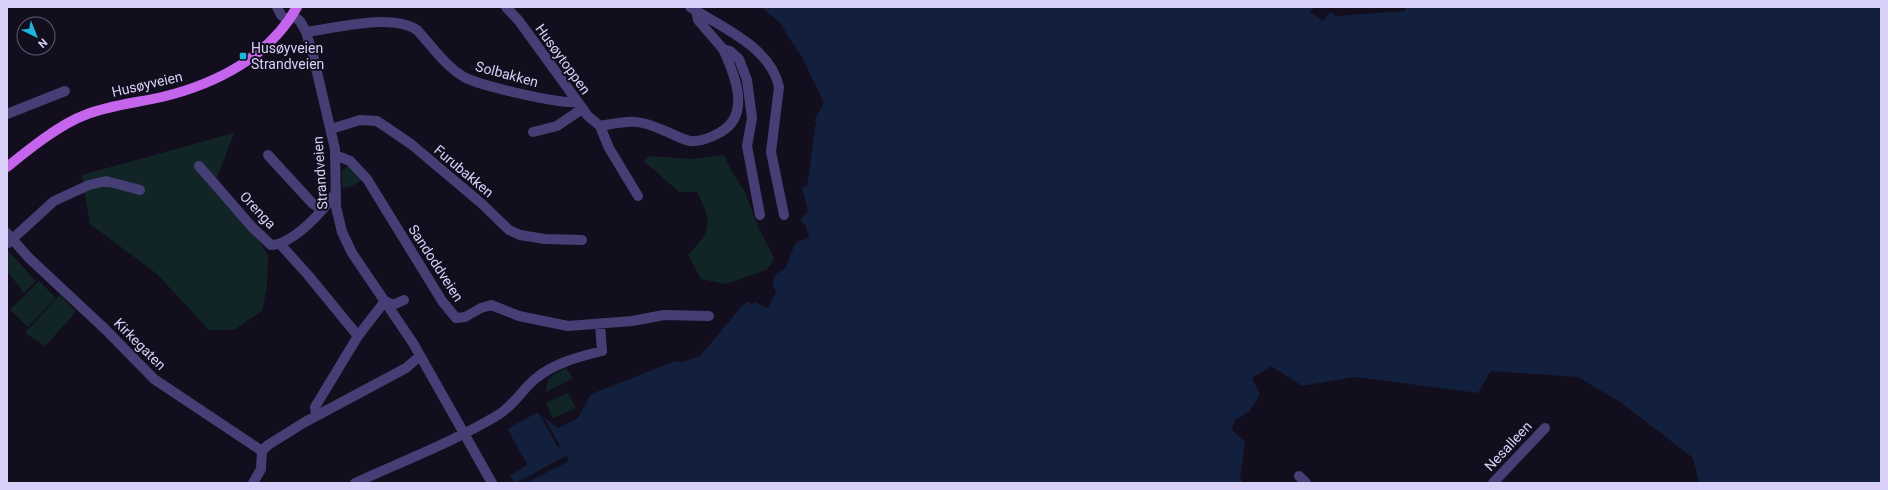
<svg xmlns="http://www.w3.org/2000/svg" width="1888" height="490" font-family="Roboto,sans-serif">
  <rect width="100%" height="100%" fill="#120e1d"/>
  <!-- green -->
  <path fill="#122526" d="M234 133 217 178 268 255 267 287 262 311 234 330H209L157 274 90 224 82 175Z
    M724 155 731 170 745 192 758 227 774 258 771 265 766 270 726 284 701 279 688 255C712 229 713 224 697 192H679L644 161 650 156 693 159Z
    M351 164 363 179 352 186 342 188V170Z
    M7 250 36 281 24 293 7 271Z
    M39 281 56 298 28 327 10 310Z
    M60 295 76 312 45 346 25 333Z
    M566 368 573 378 546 392C546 376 554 375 566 368Z
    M568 393 576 408 553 418 546 403Z"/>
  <!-- water -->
  <path fill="#121f3d" d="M762 7H1313L1310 12 1323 21 1330 12 1336 16 1405 11 1406 7H1881V483H1699L1693 458 1620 402 1578 377 1491 371 1478 393 1355 377 1302 386 1271 366 1252 378 1260 394 1250 411 1235 420 1232 430 1245 442 1240 477 1243 483H513L508 474 527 464 507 429 536 411 558 428 578 418 591 394 675 361 683 362 701 355 741 307 748 301 751 304 755 302 768 308 776 293 772 283 776 274 786 267 794 246 797 242 809 238 806 226 801 222 802 218 808 211 802 187H807L816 122 814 121 824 103 803 59 780 23Z"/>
  <!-- pier -->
  <path fill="#120e1d" d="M536 409 543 415 560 446 558 447 538 412 507 429 527 465 510 475 514 483H510L506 473 524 463 505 428Z
    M566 456 569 461 525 483H516Z"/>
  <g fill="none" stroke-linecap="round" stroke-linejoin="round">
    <!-- minor -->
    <path stroke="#463f76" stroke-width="10" d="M277 7 281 15 288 21
      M506 7 519 21 588 116 600 126C629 121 636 118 665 131 673 134 681 139 690 141 701 142 710 138 719 133 752 116 735 75 723 49
      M690 7C721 27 771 47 779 87L771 152 784 215
      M696 11 698 20 723 49 730 51 739 59 747 80 752 118 747 146 760 215
      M292 15 300 21 306 32 313 55 335 149 336 207 342 232 352 253 413 343 492 483
      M306 32C336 28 392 13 417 30 432 46 445 66 464 77 481 86 559 104 577 102
      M7 114 65 91
      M600 126 609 148 638 196
      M331 129 360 120 377 121 411 144 481 203 509 230 520 235 545 239 582 240
      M533 132 557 126 582 109
      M268 155 312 203 321 209
      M335 155 350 161 367 179 442 301 456 318 465 317 481 308 491 305 519 316 568 326 632 321 664 315 709 316
      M199 166 252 227 271 245C294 244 324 210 336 192
      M7 233 28 257 105 329 154 379 262 451
      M8 243 54 201 89 185 106 181 140 190
      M280 244 308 275 358 336 315 407 316 416
      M358 336 385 301 393 305 404 300
      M1299 476 1306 483
      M253 483 261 469 262 451 268 445 305 422 406 368 420 356
      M355 483C403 461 453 442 498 415 513 406 522 390 535 379 554 363 578 357 602 351L600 324
      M1493 483 1545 428"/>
    <!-- major -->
    <path stroke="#c564ec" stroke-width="10" d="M7 167C28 150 60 124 85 115 110 105 136 103 162 97 216 84 269 57 297 7"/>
  </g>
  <!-- markers -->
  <rect fill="#1bb6da" stroke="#120e1d" stroke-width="1.5" x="239" y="52" width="8" height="8" rx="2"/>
  <g text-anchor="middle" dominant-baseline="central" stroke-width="4" stroke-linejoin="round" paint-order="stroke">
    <!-- poi labels -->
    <g font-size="14" fill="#d8d0f9" stroke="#120e1d" text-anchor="start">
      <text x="251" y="48">Husøyveien<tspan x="251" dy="16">Strandveien</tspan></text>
    </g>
    <!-- street labels -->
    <g font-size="14" fill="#d8d0f9" stroke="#120e1d">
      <text transform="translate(563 59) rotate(54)">Husøytoppen</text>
      <text transform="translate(507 74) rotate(15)">Solbakken</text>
      <text transform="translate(147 84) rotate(-13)">Husøyveien</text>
      <text transform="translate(464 171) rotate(40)">Furubakken</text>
      <text transform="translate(320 173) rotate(-94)">Strandveien</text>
      <text transform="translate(258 210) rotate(47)">Orenga</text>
      <text transform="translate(436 263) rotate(57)">Sandoddveien</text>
      <text transform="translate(140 344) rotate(45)">Kirkegaten</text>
      <text transform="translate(1508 446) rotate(-47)">Nesalleen</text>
    </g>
  </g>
  <!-- border -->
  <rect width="1888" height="490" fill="none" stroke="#d8d0f9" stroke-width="16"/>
  <!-- north arrow -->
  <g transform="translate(36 36) rotate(137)"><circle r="19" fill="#120e1d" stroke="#615c75"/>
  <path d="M0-3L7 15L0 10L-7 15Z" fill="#1bb6da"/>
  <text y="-6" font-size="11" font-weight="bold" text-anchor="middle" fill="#d8d0f9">N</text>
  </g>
</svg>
